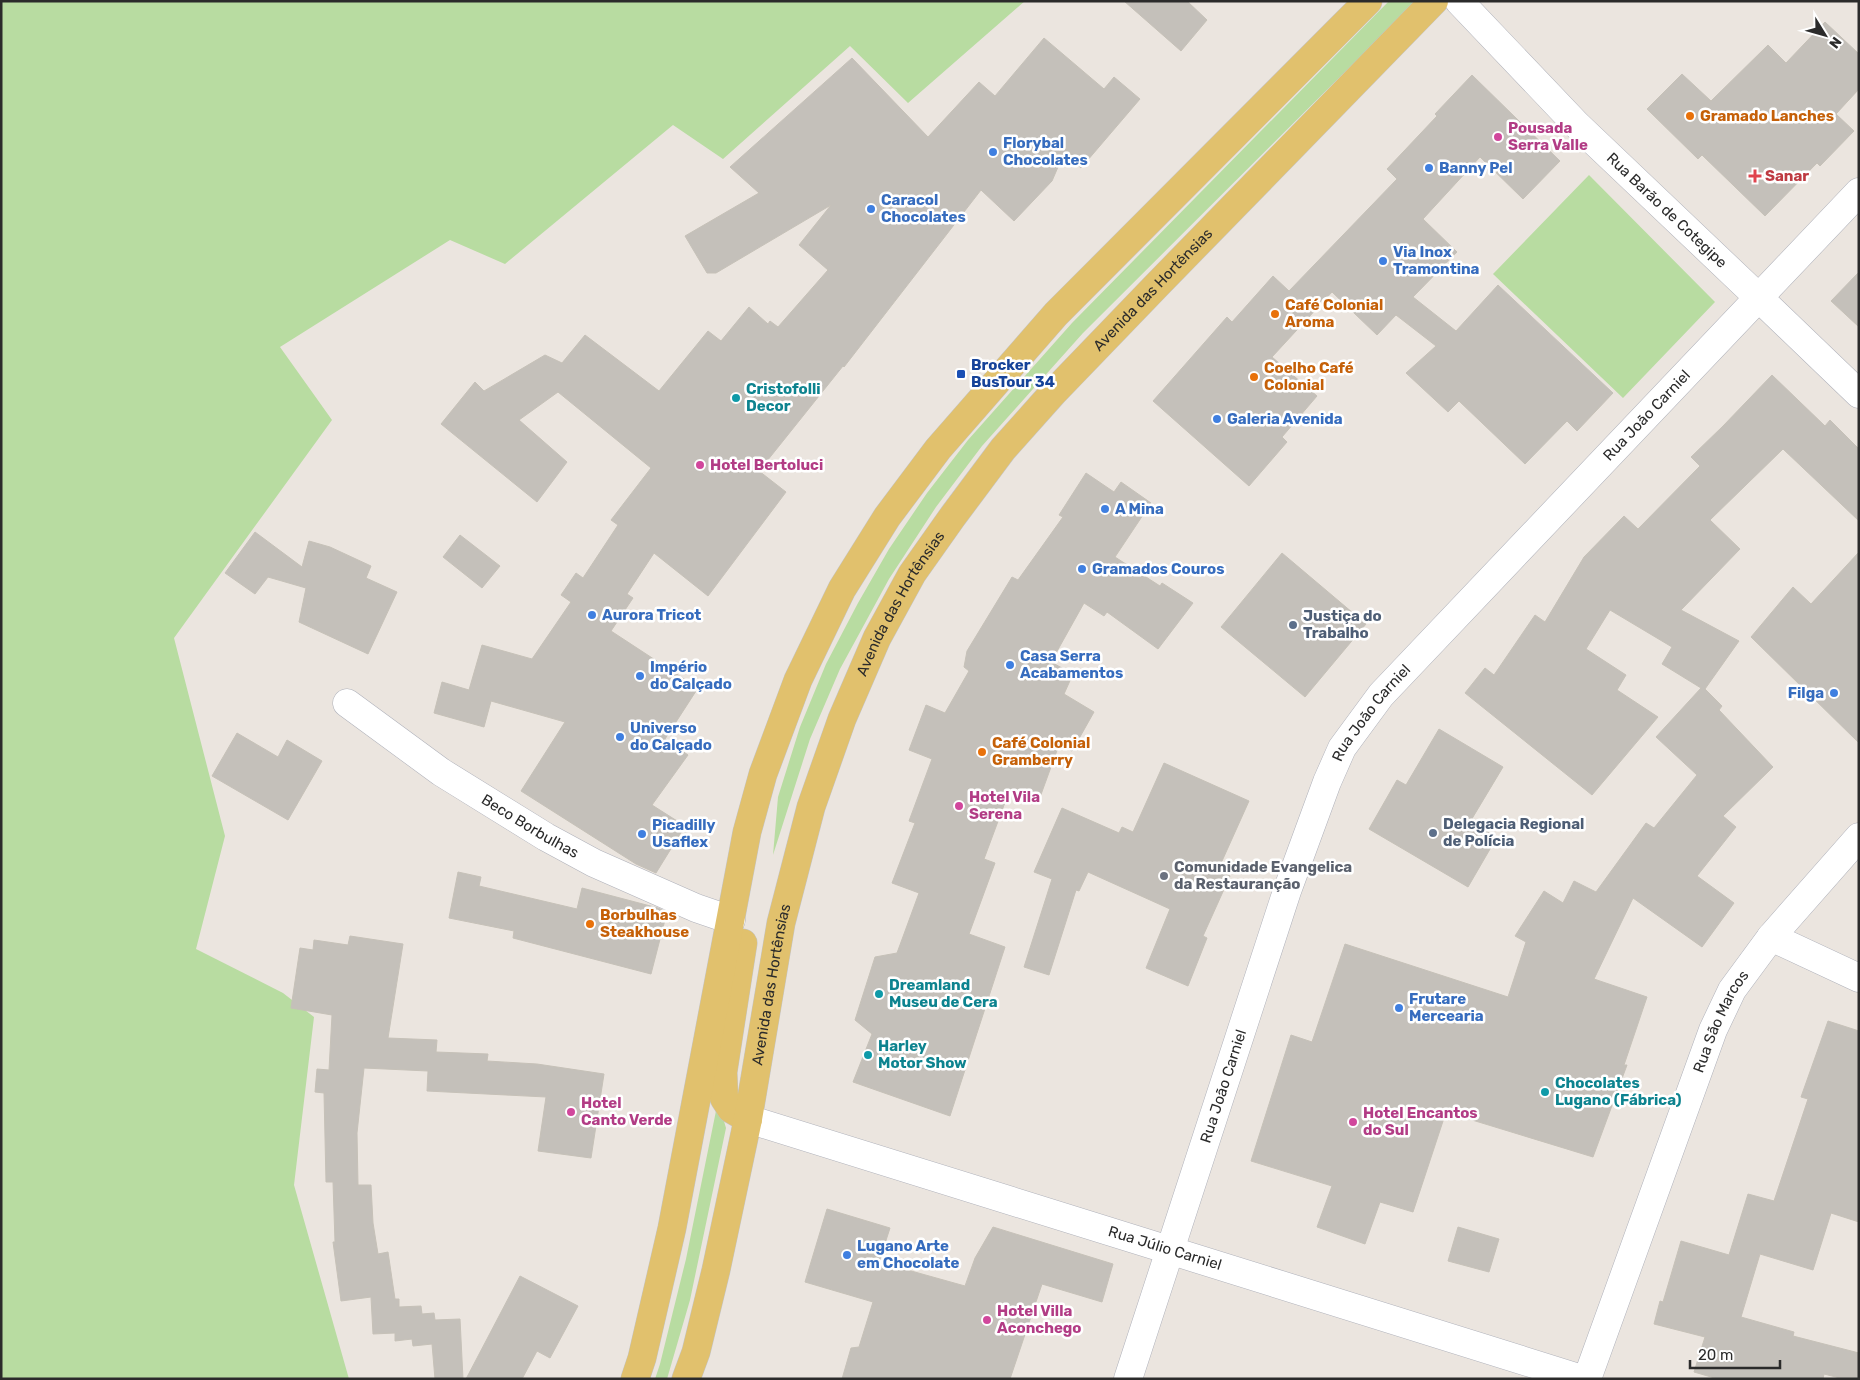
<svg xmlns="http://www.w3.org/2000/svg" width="1860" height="1380" font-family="Rubik,sans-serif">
  <rect width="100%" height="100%" fill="#ebe5df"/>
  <!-- green -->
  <path fill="#b8dca1" d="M1 1H1025L908 103 850 46 723 159 673 125 505 264 450 240 280 347 332 420 174 638 225 836 196 949 283 993 314 1017 294 1185 349 1379H1Z
    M1389 1H1416L1083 333 982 446 936 507 889 579 840 669 810 739 773 855 778 797 800 727 826 664 858 603 889 549 927 493 968 440 1072 323Z
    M1589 175 1715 302 1623 398 1493 274Z
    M718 1101 726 1128 690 1300 667 1379H655L660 1364 686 1259Z"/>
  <!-- building -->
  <path fill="#c4c0ba" stroke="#c6c1b8" d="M1124 1H1187L1207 20 1181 51Z
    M1825 22 1859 54V89L1836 114 1854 131 1820 166 1817 163 1765 216 1702 155 1698 159 1647 109 1682 74 1711 101 1768 45 1786 63Z
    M1044 38 1104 89 1114 77 1140 99 1081 168 1064 153 1052 181 1014 221 981 190 844 367 843 366 759 471 786 492 708 596 654 553 627 594 633 598 611 631 698 688 665 739 688 755 652 805 685 826 656 873 636 864 521 791 565 722 491 701 484 727 434 713 442 682 469 690 482 645 532 659 571 602 561 595 576 573 583 578 618 525 611 520 651 468 558 392 519 420 567 462 537 502 441 424 475 382 484 391 545 355 562 363 585 335 659 391 708 331 721 341 749 307 768 324 770 321 778 327 828 270 799 245 831 205 716 273H707L685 236 759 193 730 167 852 58 928 137 979 82 995 96Z
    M1472 75 1560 161 1523 199 1480 157 1423 219 1457 252 1413 297 1456 331 1498 285 1613 393 1577 431 1567 421 1525 464 1459 401 1448 412 1406 373 1436 346 1396 315 1377 335 1332 292 1272 357 1317 396 1282 437 1287 442 1249 486 1153 401 1227 317 1232 322 1273 276 1289 291 1397 179 1387 169 1437 116 1435 114Z
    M1859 272V327L1831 301Z
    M1772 375 1825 426 1830 420 1859 449V521L1783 449 1710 520 1740 549 1681 610 1739 641 1705 689 1722 706 1719 710 1773 767 1723 816 1736 827 1697 876 1734 903 1702 947 1633 898 1594 979 1647 997 1624 1065H1627L1593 1157 1446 1112 1413 1212 1380 1202 1365 1244 1317 1227 1332 1186 1251 1161 1291 1035 1312 1042 1345 944 1508 997 1526 942 1515 936 1544 891 1563 903 1574 881 1596 892 1646 823 1654 828 1697 775 1656 737 1701 688 1662 664 1672 647 1610 610 1586 649 1626 675 1617 690 1658 717 1592 795 1465 693 1485 668 1494 675 1535 615 1545 622 1584 557 1624 516 1638 529 1700 466 1691 457 1723 426Z
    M1086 473 1114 492 1121 482 1151 503 1115 557 1160 586 1162 583 1193 603 1158 649 1107 612 1104 616 1084 603 1051 662 1073 674 1064 694 1094 712 1072 751 1059 745 1039 800 1010 789 984 859 995 863 969 934 1005 947 950 1116 853 1082 872 1034 855 1020 875 957 897 953 919 893 892 883 915 823 909 821 932 759 909 750 926 705 945 713 969 671 964 667 967 651 1012 577 1018 580 1063 517 1059 515Z
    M255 532 302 567 309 541 330 547 371 566 366 578 397 592 368 654 299 622 306 588 268 577 255 594 225 573Z
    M460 535 500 566 482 588 443 557Z
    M1859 552V743L1751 637 1793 587 1811 604Z
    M1282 553 1366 624 1305 697 1221 627Z
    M1439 729 1503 767 1470 822 1497 837 1468 887 1369 829 1397 780 1406 785Z
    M237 733 278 757 287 740 322 761 288 820 212 776Z
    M1164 763 1249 801 1218 870 1230 876 1203 936 1207 938 1188 986 1146 968 1170 909 1088 872 1079 891 1076 890 1049 975 1024 967 1052 879 1034 872 1062 808 1119 833 1122 827 1133 832Z
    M458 872 481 877 479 886 577 909 582 888 658 908 667 912 651 974 513 938 514 931 449 918Z
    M350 936 403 944 388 1038 437 1040 436 1052 488 1054 487 1061 537 1064 604 1074 591 1158 538 1151 546 1097 427 1091 428 1071 364 1068 357 1133 358 1185H371L373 1223 378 1254 388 1252 395 1299H399V1307L421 1306 422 1314 434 1313 435 1320 460 1319 463 1379H435L432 1344 413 1346 412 1339 395 1341V1333L373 1334 371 1297 341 1301 333 1242H335L333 1182H326L324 1093 315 1092 317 1069 329 1070 332 1015 291 1008 300 948 313 950 314 940 348 945Z
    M1828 1021 1859 1031V1222L1831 1213 1813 1270 1760 1254 1741 1317 1794 1332 1793 1336 1859 1353V1379H1844L1824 1374 1823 1379H1718L1694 1372 1705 1337 1654 1324 1660 1301 1663 1302 1681 1241 1729 1255 1748 1194 1774 1201 1808 1099 1801 1097Z
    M827 1209 890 1228 879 1262 965 1286 975 1258 993 1227 1113 1264 1102 1302 1042 1284 1010 1379H842L851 1348 859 1347 873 1302 805 1282Z
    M1458 1227 1499 1239 1489 1272 1448 1261Z
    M520 1276 578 1306 550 1358 537 1351 522 1379H466Z"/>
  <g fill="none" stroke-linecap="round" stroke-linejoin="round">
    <!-- street casing -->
    <g stroke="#afb1ba" stroke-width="29">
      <g id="street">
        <path d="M1758 297 1859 394"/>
        <path id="s1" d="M347 703 441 772 546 837 594 863 696 908 731 920"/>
        <path d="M1771 937 1859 978"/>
        <path d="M1169 1250 1582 1379"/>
        <path id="s2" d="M1587 1379 1713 1030 1732 990 1771 937 1859 837"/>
      </g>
    </g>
    <!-- secondary casing -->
    <g stroke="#afb1ba" stroke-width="29">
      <g id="secondary">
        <path id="s3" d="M1459 1 1576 124 1758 297"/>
        <path d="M748 1119 1169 1250"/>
        <path id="s4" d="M1128 1379 1287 891 1327 782 1342 748 1381 695 1859 192"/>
      </g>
    </g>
    <!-- primary casing -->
    <g stroke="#c4c4c4" stroke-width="29">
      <g id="primary">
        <path d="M743 943 723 1072 724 1098 731 1109 748 1119"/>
        <path d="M635 1379 642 1358 672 1228 747 832 763 774 798 680 842 589 887 517 938 449 1056 314 1368 1"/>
        <path id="s5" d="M686 1379 696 1352 716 1270 748 1119 781 923 811 807 842 719 877 638 912 574 953 516 1003 449 1053 393 1159 283 1434 1"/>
      </g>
    </g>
    <!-- street -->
    <use href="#street" stroke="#fff" stroke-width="28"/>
    <!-- secondary -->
    <use href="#secondary" stroke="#fff" stroke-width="28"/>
    <!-- primary -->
    <use href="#primary" stroke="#e1c16d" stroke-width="28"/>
  </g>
  <!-- markers -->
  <g fill="#e8710a" stroke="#fff" stroke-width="2">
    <circle cx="1690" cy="116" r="5"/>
    <circle cx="1275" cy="314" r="5"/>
    <circle cx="1254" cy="377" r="5"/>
    <circle cx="982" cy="752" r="5"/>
    <circle cx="590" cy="924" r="5"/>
  </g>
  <g fill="#d1479c" stroke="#fff" stroke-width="2">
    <circle cx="1498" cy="137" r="5"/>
    <circle cx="700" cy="465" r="5"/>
    <circle cx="959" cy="806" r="5"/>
    <circle cx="571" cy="1112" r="5"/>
    <circle cx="1353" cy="1122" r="5"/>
    <circle cx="987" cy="1320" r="5"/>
  </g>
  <g fill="#3f7fe0" stroke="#fff" stroke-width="2">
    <circle cx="993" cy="152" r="5"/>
    <circle cx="1429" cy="168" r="5"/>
    <circle cx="871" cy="209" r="5"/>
    <circle cx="1383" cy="261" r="5"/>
    <circle cx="1217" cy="419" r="5"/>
    <circle cx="1105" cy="509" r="5"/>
    <circle cx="1082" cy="569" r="5"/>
    <circle cx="592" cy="615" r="5"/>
    <circle cx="1010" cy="665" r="5"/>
    <circle cx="640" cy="676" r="5"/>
    <circle cx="1834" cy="693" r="5"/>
    <circle cx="620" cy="737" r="5"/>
    <circle cx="642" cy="834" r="5"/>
    <circle cx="1399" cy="1008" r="5"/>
    <circle cx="847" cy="1255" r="5"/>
  </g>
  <path fill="#e0444e" stroke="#fff" stroke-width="2" d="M1752.5 168.5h5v5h5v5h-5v5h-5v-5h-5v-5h5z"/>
  <rect fill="#1a4fb4" stroke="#fff" stroke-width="2" x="956" y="369" width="10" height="10" rx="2.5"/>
  <g fill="#0f9aa8" stroke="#fff" stroke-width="2">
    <circle cx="736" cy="398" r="5"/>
    <circle cx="879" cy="994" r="5"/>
    <circle cx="868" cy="1055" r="5"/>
    <circle cx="1545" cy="1092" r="5"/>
  </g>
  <g fill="#5c6f8a" stroke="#fff" stroke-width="2">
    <circle cx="1293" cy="625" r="5"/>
    <circle cx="1433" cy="833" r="5"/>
  </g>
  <circle fill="#6b7280" stroke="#fff" stroke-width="2" cx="1164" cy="876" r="5"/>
  <g text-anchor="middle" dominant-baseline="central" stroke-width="5" stroke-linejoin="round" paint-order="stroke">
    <!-- food labels -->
    <g font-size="15" font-weight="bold" fill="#c56008" stroke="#fff" text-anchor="start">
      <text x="1700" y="116">Gramado Lanches</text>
      <text x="1285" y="305">Café Colonial<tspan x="1285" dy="17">Aroma</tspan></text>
      <text x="1264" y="368">Coelho Café<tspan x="1264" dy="17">Colonial</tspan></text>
      <text x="992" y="743">Café Colonial<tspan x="992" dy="17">Gramberry</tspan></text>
      <text x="600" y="915">Borbulhas<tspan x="600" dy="17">Steakhouse</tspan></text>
    </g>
    <!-- hotel labels -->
    <g font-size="15" font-weight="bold" fill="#b23c85" stroke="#fff" text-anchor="start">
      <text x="1508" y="128">Pousada<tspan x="1508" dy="17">Serra Valle</tspan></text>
      <text x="710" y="465">Hotel Bertoluci</text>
      <text x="969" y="797">Hotel Vila<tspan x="969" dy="17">Serena</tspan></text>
      <text x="581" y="1103">Hotel<tspan x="581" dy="17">Canto Verde</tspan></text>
      <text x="1363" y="1113">Hotel Encantos<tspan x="1363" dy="17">do Sul</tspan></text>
      <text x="997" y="1311">Hotel Villa<tspan x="997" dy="17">Aconchego</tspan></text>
    </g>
    <!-- shop labels -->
    <g font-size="15" font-weight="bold" fill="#366cbe" stroke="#fff" text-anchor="start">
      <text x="1003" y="143">Florybal<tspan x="1003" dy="17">Chocolates</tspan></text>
      <text x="1439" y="168">Banny Pel</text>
      <text x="881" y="200">Caracol<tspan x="881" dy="17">Chocolates</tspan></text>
      <text x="1393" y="252">Via Inox<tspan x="1393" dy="17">Tramontina</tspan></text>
      <text x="1227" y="419">Galeria Avenida</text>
      <text x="1115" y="509">A Mina</text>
      <text x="1092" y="569">Gramados Couros</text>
      <text x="602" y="615">Aurora Tricot</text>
      <text x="1020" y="656">Casa Serra<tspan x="1020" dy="17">Acabamentos</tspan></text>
      <text x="650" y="667">Império<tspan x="650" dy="17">do Calçado</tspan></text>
      <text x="1824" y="693" text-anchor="end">Filga</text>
      <text x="630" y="728">Universo<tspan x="630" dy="17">do Calçado</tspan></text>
      <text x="652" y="825">Picadilly<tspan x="652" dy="17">Usaflex</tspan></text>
      <text x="1409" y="999">Frutare<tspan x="1409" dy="17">Mercearia</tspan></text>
      <text x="857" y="1246">Lugano Arte<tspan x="857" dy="17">em Chocolate</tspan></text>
    </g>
    <!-- health labels -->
    <g font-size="15" font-weight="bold" fill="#be3a42" stroke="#fff" text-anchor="start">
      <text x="1765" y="176">Sanar</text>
    </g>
    <!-- street labels -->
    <g font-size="15" fill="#2b2b2b" stroke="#fff">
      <text stroke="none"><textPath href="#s3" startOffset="295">Rua Barão de Cotegipe</textPath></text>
      <text stroke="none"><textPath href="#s5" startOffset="1214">Avenida das Hortênsias</textPath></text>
      <text stroke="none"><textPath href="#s4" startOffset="1118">Rua João Carniel</textPath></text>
      <text stroke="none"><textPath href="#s5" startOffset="809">Avenida das Hortênsias</textPath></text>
      <text stroke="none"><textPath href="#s4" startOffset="712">Rua João Carniel</textPath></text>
      <text stroke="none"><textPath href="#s1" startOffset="221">Beco Borbulhas</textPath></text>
      <text stroke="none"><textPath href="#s5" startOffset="404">Avenida das Hortênsias</textPath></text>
      <text stroke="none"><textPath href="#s2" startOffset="382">Rua São Marcos</textPath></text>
      <text stroke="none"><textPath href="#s4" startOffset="308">Rua João Carniel</textPath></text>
      <text transform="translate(1165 1248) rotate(17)">Rua Júlio Carniel</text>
    </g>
    <!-- transit labels -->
    <g font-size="15" font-weight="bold" fill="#164399" stroke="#fff" text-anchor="start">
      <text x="971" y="365">Brocker<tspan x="971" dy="17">BusTour 34</tspan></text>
    </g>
    <!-- culture labels -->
    <g font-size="15" font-weight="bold" fill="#0d838f" stroke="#fff" text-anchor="start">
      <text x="746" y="389">Cristofolli<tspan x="746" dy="17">Decor</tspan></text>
      <text x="889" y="985">Dreamland<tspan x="889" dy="17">Museu de Cera</tspan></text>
      <text x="878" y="1046">Harley<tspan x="878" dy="17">Motor Show</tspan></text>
      <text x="1555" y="1083">Chocolates<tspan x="1555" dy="17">Lugano (Fábrica)</tspan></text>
    </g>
    <!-- service labels -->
    <g font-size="15" font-weight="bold" fill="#4e5e75" stroke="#fff" text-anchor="start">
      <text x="1303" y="616">Justiça do<tspan x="1303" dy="17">Trabalho</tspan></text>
      <text x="1443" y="824">Delegacia Regional<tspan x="1443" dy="17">de Polícia</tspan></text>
    </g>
    <!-- worship labels -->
    <g font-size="15" font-weight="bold" fill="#5b616d" stroke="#fff" text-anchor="start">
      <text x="1174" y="867">Comunidade Evangelica<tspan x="1174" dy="17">da Restauranção</tspan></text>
    </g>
  </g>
  <!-- border -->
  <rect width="1860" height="1380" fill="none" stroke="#2b2b2b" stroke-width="5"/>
  <!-- north arrow -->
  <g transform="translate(1825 35) rotate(127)" stroke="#ffffff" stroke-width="4" paint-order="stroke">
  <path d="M0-4L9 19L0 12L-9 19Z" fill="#2b2b2b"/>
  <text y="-8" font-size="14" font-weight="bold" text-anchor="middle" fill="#2b2b2b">N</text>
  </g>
  <!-- scale -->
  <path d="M1690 1360v8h90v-8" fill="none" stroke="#2b2b2b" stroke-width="2.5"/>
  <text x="1698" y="1360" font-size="15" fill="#2b2b2b" stroke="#ffffff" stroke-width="4" paint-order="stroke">20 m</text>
</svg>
